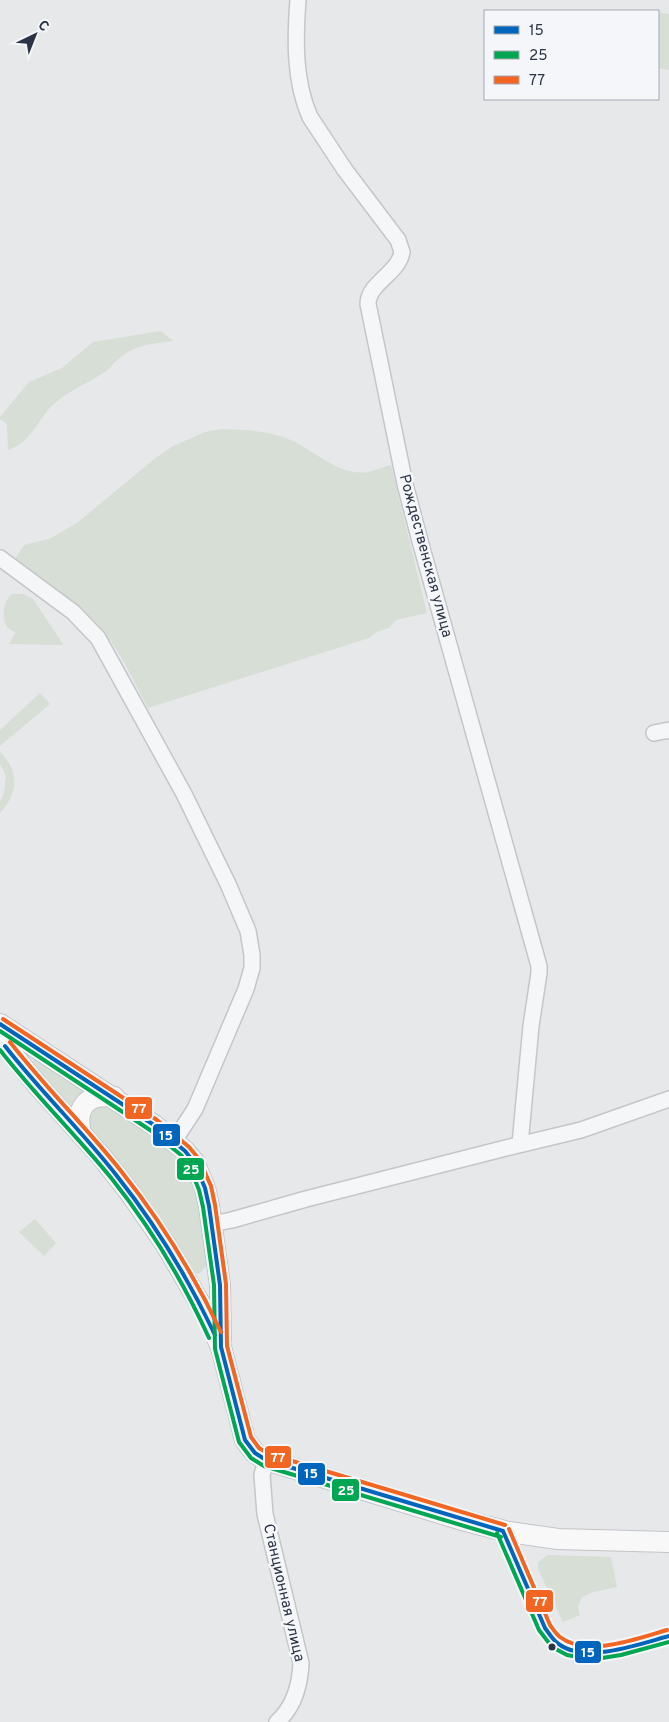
<svg xmlns="http://www.w3.org/2000/svg" width="669" height="1722" font-family="Overpass,sans-serif">
  <rect width="100%" height="100%" fill="#e6e8ea"/>
  <!-- green -->
  <path fill="#d6ded6" d="M658 12 669 14V70L658 68Z
    M161 331 173 341C155 343 136 345 122 356 115 361 110 369 102 374 87 383 69 391 56 402 38 417 32 443 8 450L7 424 0 419V417L29 382 62 368 93 342Z
    M221 429C242 430 263 430 283 437 311 446 337 477 368 472 376 470 384 467 391 465L427 613 396 620 389 628 376 632 369 638 148 708C133 680 120 650 99 626 79 603 39 580 13 562L24 545 49 539 77 523 153 460 173 446 205 432Z
    M12 594H23L33 599 63 644 62 645 9 644 16 632C0 629 0 604 12 594Z
    M40 693 50 704 0 746V730Z
    M0 752C20 771 18 794 0 813V801L4 793 6 776 0 764Z
    M35 1059 88 1093 73 1110 31 1063Z
    M107 1105C128 1118 174 1151 186 1172 202 1198 202 1233 207 1262L206 1266 200 1273 193 1274 87 1133 89 1110Z
    M35 1219 56 1243 44 1256 19 1232Z
    M548 1555 611 1557 617 1587 593 1592 582 1597 578 1607 580 1615 563 1622 538 1569V1562Z"/>
  <g fill="none" stroke-linecap="round" stroke-linejoin="round">
    <!-- minor casing -->
    <g stroke="#c4c6c8" stroke-width="18">
      <path id="minor" d="M298 0C295 39 294 81 310 117L345 170 398 240 402 252C399 273 368 283 368 304L405 484 420 541 539 966V973L531 1026 520 1144
        M0 558 73 612 98 638 184 794 228 884 248 931 252 955V968L246 989 195 1109 174 1141
        M654 733 669 730
        M212 1224 232 1220 306 1199 502 1149 581 1130 669 1099
        M266 1460 262 1475 265 1514 301 1663C300 1685 294 1707 277 1722
        M503 1531 545 1628C567 1672 633 1645 669 1636"/>
    </g>
    <!-- major casing -->
    <g stroke="#c2c5c8" stroke-width="22">
      <path id="major" d="M0 1024 154 1125 185 1151 194 1162 205 1188 209 1206 220 1285 221 1340
        M0 1039 39 1087 101 1156 130 1193 166 1245 205 1312 221 1347 245 1440 255 1453 266 1460 462 1520 509 1532 558 1539 669 1542
        M81 1134C75 1108 86 1093 114 1097"/>
    </g>
    <!-- minor -->
    <use href="#minor" stroke="#f5f6f7" stroke-width="15"/>
    <!-- major -->
    <use href="#major" stroke="#f8f8f8" stroke-width="20"/>
    <!-- bus-1 casing -->
    <g stroke="#f4f6f9" stroke-width="8">
      <path id="bus-1" d="M0 1024 154 1125 185 1151 194 1162 205 1188 209 1206 220 1285 221 1347 245 1440 255 1453 266 1460 503 1531
        M5 1046C40 1091 82 1131 117 1176 156 1225 188 1278 215 1335
        M503 1531 545 1628C548 1632 551 1637 555 1641 581 1666 639 1644 669 1636"/>
    </g>
    <!-- bus-2 casing -->
    <g stroke="#f4f6f9" stroke-width="8">
      <path id="bus-2" d="M0 1031 150 1130 181 1155 189 1165 199 1190 203 1207 214 1285 215 1349 239 1442 251 1458 264 1466 501 1537
        M0 1050C35 1095 76 1135 112 1179 151 1228 183 1281 209 1338
        M497 1533 539 1630 552 1647 567 1655 584 1658H602L621 1655 669 1642"/>
    </g>
    <!-- bus-3 casing -->
    <g stroke="#f4f6f9" stroke-width="8">
      <path id="bus-3" d="M3 1019 157 1120 189 1147 199 1159 211 1186 215 1205 226 1284 227 1346 251 1437 259 1448 269 1454 505 1525
        M10 1042C45 1087 86 1127 121 1171 161 1221 194 1275 221 1332
        M509 1529 550 1625C553 1629 556 1634 560 1637 587 1658 639 1638 667 1630"/>
    </g>
    <!-- bus-1 -->
    <use href="#bus-1" stroke="#0065bd" stroke-width="4"/>
    <!-- bus-2 -->
    <use href="#bus-2" stroke="#00a651" stroke-width="4"/>
    <!-- bus-3 -->
    <use href="#bus-3" stroke="#f26522" stroke-width="4"/>
  </g>
  <!-- markers -->
  <circle fill="#2b3445" stroke="#f4f6f9" stroke-width="2" cx="552" cy="1647" r="4.5"/>
  <g text-anchor="middle" dominant-baseline="central" stroke-width="5" stroke-linejoin="round" paint-order="stroke">
    <!-- street labels -->
    <g font-size="15" fill="#2b3445" stroke="#f4f6f9">
      <text transform="translate(425 556) rotate(75)">Рождественская улица</text>
      <text transform="translate(283 1593) rotate(77)">Станционная улица</text>
    </g>
  </g>
  <g stroke="#f4f6f9" stroke-width="2">
    <rect x="124" y="1096" width="29" height="24" rx="5" fill="#f26522"/>
    <rect x="152" y="1123" width="29" height="24" rx="5" fill="#0065bd"/>
    <rect x="176" y="1157" width="29" height="24" rx="5" fill="#00a651"/>
    <rect x="264" y="1445" width="28" height="24" rx="5" fill="#f26522"/>
    <rect x="297" y="1462" width="29" height="24" rx="5" fill="#0065bd"/>
    <rect x="331" y="1478" width="29" height="24" rx="5" fill="#00a651"/>
    <rect x="525" y="1589" width="29" height="24" rx="5" fill="#f26522"/>
    <rect x="574" y="1640" width="28" height="24" rx="5" fill="#0065bd"/>
  </g>
  <g font-size="14" text-anchor="middle" font-weight="bold" fill="#fff">
    <text x="139" y="1113">77</text>
    <text x="166" y="1140">15</text>
    <text x="191" y="1174">25</text>
    <text x="278" y="1462">77</text>
    <text x="311" y="1478">15</text>
    <text x="346" y="1495">25</text>
    <text x="540" y="1606">77</text>
    <text x="588" y="1657">15</text>
  </g>
  <!-- legend -->
  <rect x="484" y="10" width="175" height="90" fill="#f4f6f9" stroke="#a4a8b1"/>
  <rect x="494" y="26" width="25" height="8" fill="#0065bd" stroke="#a4a8b1"/>
  <text x="529" y="35" font-size="15" fill="#2b3445">15</text>
  <rect x="494" y="51" width="25" height="8" fill="#00a651" stroke="#a4a8b1"/>
  <text x="529" y="60" font-size="15" fill="#2b3445">25</text>
  <rect x="494" y="76" width="25" height="8" fill="#f26522" stroke="#a4a8b1"/>
  <text x="529" y="85" font-size="15" fill="#2b3445">77</text>
  <!-- north arrow -->
  <g transform="translate(35 35) rotate(43)" stroke="#f4f6f9" stroke-width="4" paint-order="stroke">
  <path d="M0-4L9 19L0 12L-9 19Z" fill="#2b3445"/>
  <text y="-8" font-size="14" font-weight="bold" text-anchor="middle" fill="#2b3445">С</text>
  </g>
</svg>
